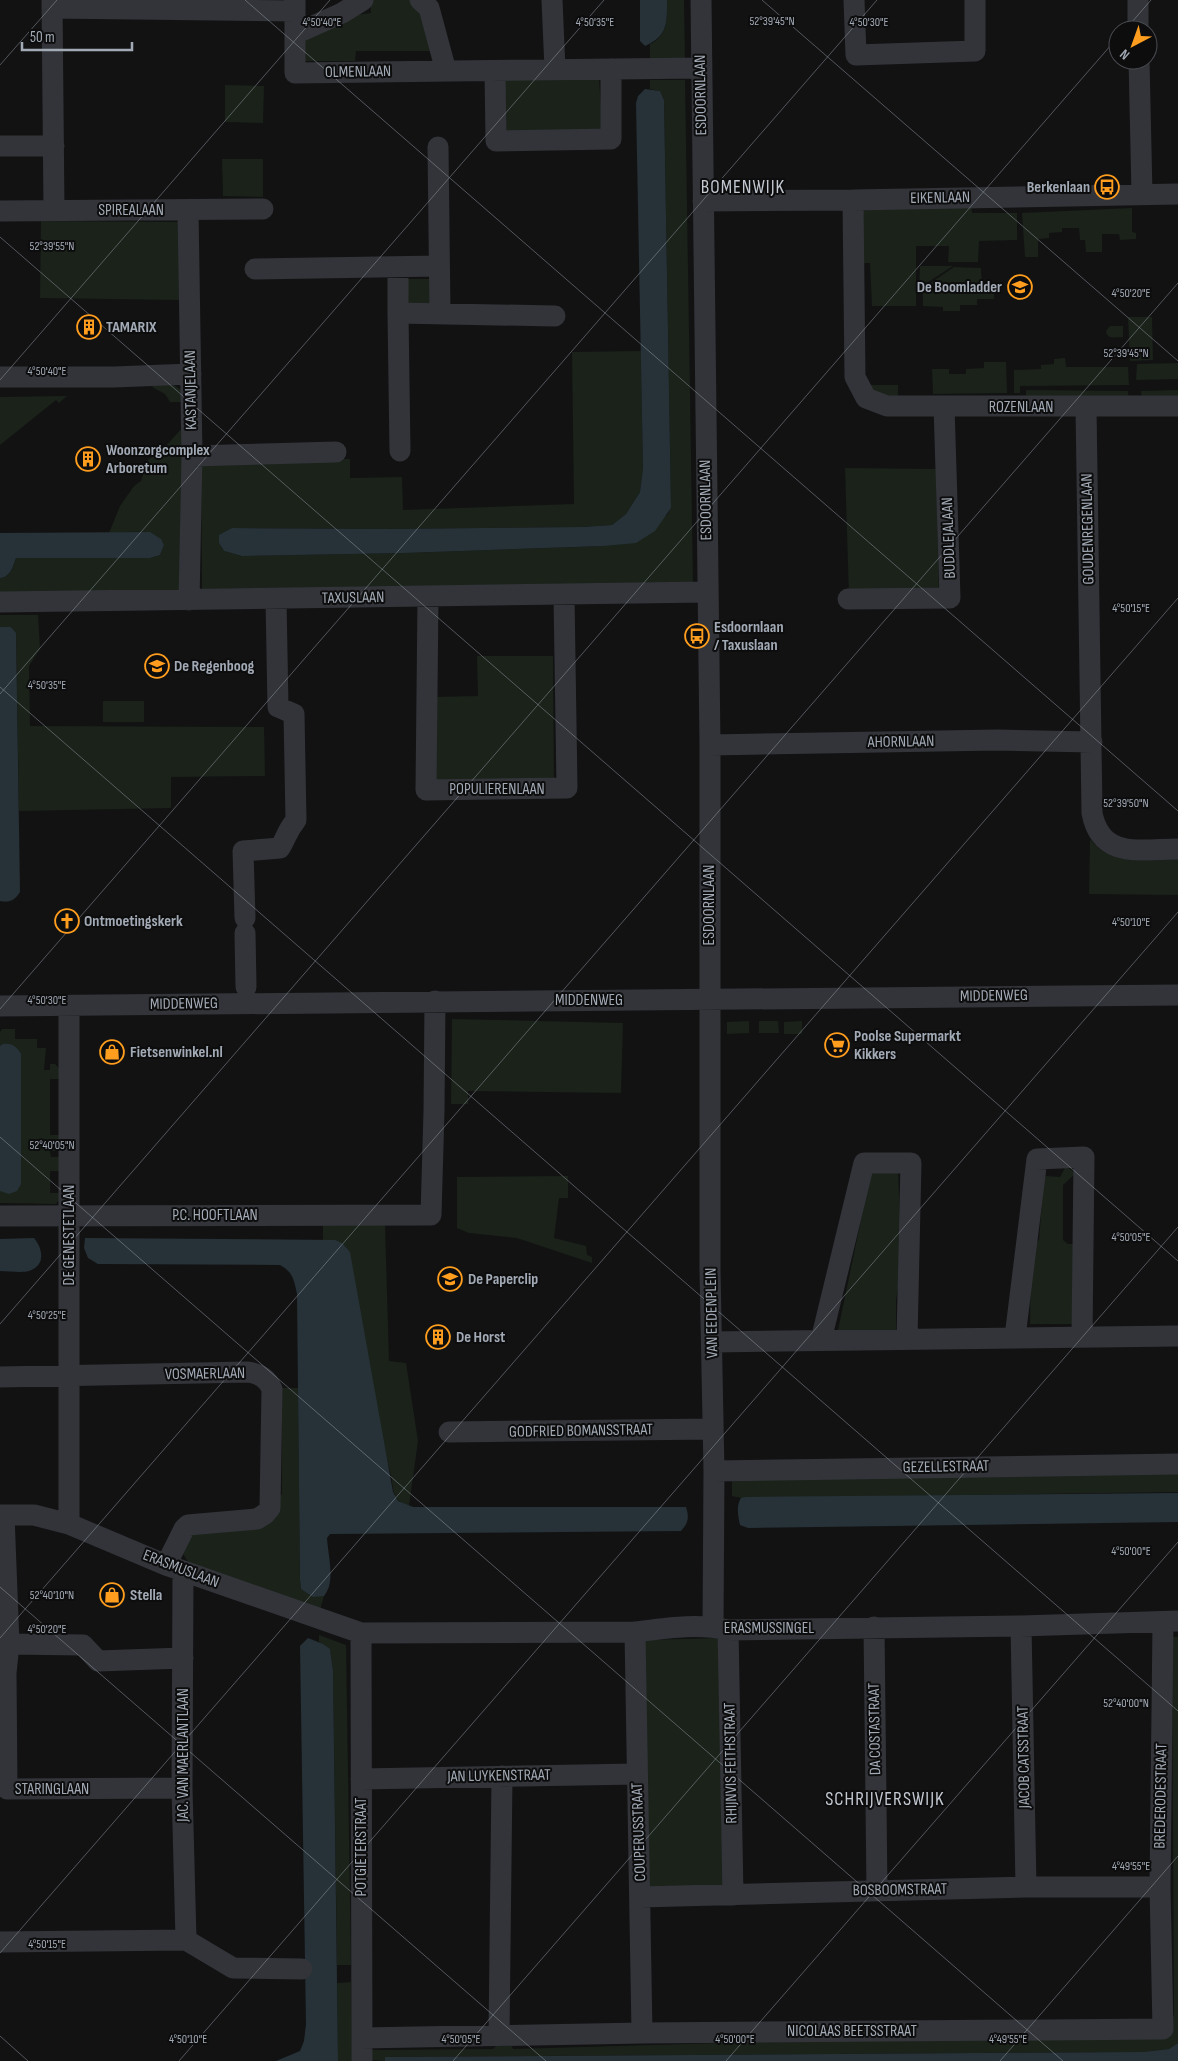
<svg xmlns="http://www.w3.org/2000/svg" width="1178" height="2061" font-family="'Sofia Sans Condensed',sans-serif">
  <rect width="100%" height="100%" fill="#121213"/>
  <!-- green -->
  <path fill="#1a221a" d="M370 0H414L437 51H356L355 61H297V42L341 17 371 13Z
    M667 0H684L685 61H650V44C668 36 667 18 667 0Z
    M502 79H599L603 135 504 136Z
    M650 80H685L693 584 202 589 201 460 350 459V478L402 477 403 510 574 504 572 352 641 351 643 469 640 492 626 514 612 525 583 527 387 529 232 528 219 543 224 551 242 556 404 553 603 546 667 515 671 508 664 100 660 91 650 89Z
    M225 85 264 86 263 123 225 122Z
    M222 159H263V197L223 196Z
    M971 204 972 213H1017V240L979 241 978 262H948L949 246H916V306H872L870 263H862V205Z
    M1132 208V232L1136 233V239L1120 240 1119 234H1102V252H1086L1085 240H1080L1079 228H1062V232L1049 233V238L1038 239V257H1025L1022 213Z
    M41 221 179 222 180 300 40 298Z
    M920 266H953L919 288Z
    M954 267 981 268 982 290 994 291V299H977V305H960V311H943V307L923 306V288Z
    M400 279H434L435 306H400Z
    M1128 317H1152L1153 360 1130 361Z
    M1110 326H1123V337C1116 337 1107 340 1106 331Z
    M1065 358 1066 367H1128L1129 385 1020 386V393H1014V370L1041 369V365L1054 364V359Z
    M984 362H1006L1007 393 933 394 932 369H949V374H966V369L984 368Z
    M1178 363V379L1136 380 1137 364Z
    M154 385H174L181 390V402H170L165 394 152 387Z
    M863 385H898V400H879Z
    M1026 390 1128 391 1129 402 1026 399Z
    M1178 390V402H1142L1141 391Z
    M67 396 59 403 56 400 0 445V397Z
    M184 426 180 592 0 595V578C11 577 13 567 16 558H150L160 555 164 545C155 526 127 533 109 533L120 506 134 486 141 481 148 460 163 449Z
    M845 468 936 469 939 595H849Z
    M0 615H38L40 649 29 666 30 726 264 727 265 776 171 777V808L19 811 16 634 11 627H0Z
    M477 656H553L554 785 435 784 433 697 478 696Z
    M103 701H144V722H103Z
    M1090 839C1112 867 1146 860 1178 859V895L1089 894Z
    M452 1019 623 1023 621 1093 468 1091V1104H451Z
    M749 1021V1033L727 1034V1022Z
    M759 1021H778L779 1033H759Z
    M802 1021V1034H784V1022Z
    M2 1029H15V1039H37V1048H46L44 1070H50V1064H55L64 1073V1079H50V1135H62V1151H50L51 1157H62L61 1171H50V1193H61V1197L56 1204 0 1203V1032Z
    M1065 1168C1071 1168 1073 1170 1074 1175L1063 1185V1240L1068 1244H1074L1073 1324H1030L1031 1246 1039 1240 1044 1176 1060 1177Z
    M898 1169 902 1275 900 1277 896 1300V1334L837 1335 871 1172Z
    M568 1176V1198H559L554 1238 586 1246 587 1255 592 1257V1263L517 1238 469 1233 457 1228V1177Z
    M385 1223 389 1361 406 1363 418 1441 409 1506C395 1502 393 1493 392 1480L335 1240H323V1224Z
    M276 1388H298L300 1579 301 1589 313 1596H324L320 1610 188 1562 183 1554 186 1534 215 1528 282 1494V1405Z
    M1178 1473V1492L741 1498 732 1496V1480Z
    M319 1635 346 1645 351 1965H337L333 1671 330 1650 319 1642Z
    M1172 1637H1178V2043L1169 2049 1143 2052 385 2057V2061L372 2060V2050H383L493 2049 497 2045H511L513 2049 757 2042 1171 2019 1174 2015Z
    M722 1638 726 1886 645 1888 643 1640Z
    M351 1982 352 2061H338L337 1983Z"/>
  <!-- water -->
  <path fill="#273238" d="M640 0H667C667 23 668 36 645 46L640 41Z
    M645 89 660 91 664 100 671 508 655 531 636 543 603 546 404 553 242 556 224 551 219 543V535L232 528 387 529 583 527 612 525 626 514 640 492 643 468 636 103 638 96Z
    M150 532 161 539 164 545 160 555 150 558H16C13 566 11 577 0 578V533Z
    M0 627H11L16 633 20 892C15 900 10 903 0 901Z
    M3 1044C11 1043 17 1046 21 1054V1184L17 1191 9 1194 0 1191V1046Z
    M34 1238C43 1249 46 1265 29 1271 21 1273 9 1271 0 1271V1239Z
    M85 1238 335 1240 342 1243 350 1252 393 1492 398 1501 413 1507H686C689 1517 689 1522 681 1531L330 1534 327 1538C328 1556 336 1582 324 1596L313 1597 301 1589 300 1579 297 1294C294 1280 293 1272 280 1265L98 1264 88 1258 84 1248Z
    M1178 1493V1522L748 1528 740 1525C738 1516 736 1506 741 1498L746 1497Z
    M308 1638 323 1644 330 1649 333 1671 338 2061H276L300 2051 304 2041 306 2024 300 1646Z
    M1178 2043V2061H385V2057L1143 2052 1169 2049Z"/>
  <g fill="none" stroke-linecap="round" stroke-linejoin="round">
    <!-- minor -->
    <path stroke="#323439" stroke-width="21" d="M52 0 54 210
      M295 0V73L700 68
      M420 0 429 8 446 71
      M552 0 555 69
      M701 0 710 745V1270L714 1471 713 1627
      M854 0 856 55 975 51V0
      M1138 0V30
      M52 8 295 11
      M295 34 342 13 363 0
      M1139 60 1142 194
      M495 71 496 141 611 139V69
      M0 146H54
      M438 147 440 313
      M853 200 855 377 866 398 887 406H1178
      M703 201 853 200 1178 194
      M188 210 192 456 189 600
      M0 211 263 209
      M398 267V313L555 316
      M255 269 439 266
      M398 313 400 451
      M0 377H114L191 374
      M1086 407 1092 813C1101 860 1141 849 1178 849
      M192 456 336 452
      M428 597 426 790 567 788 564 595
      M848 599 950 598 944 406
      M0 602 707 592
      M710 745 998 740 1092 742
      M245 918 243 851 280 848C287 836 287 831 296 820L294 714 278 707 276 599
      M245 933 246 987
      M0 1006 1178 995
      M0 1216 431 1215 434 1111 435 1001
      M1015 1337 1037 1159 1084 1157 1082 1337
      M821 1340 864 1163H911L907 1339
      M713 1342 1178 1336
      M0 1377 248 1372C260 1374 267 1378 272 1389L270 1508 265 1514 257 1519 188 1525 184 1529 166 1565
      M449 1432 713 1429
      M714 1471 1178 1464
      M0 1515H34L69 1524 166 1565 361 1633 635 1632C667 1628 697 1623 728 1630L1021 1626 1178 1621
      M4 1515 9 1644 6 1673 7 1789 182 1788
      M69 1524V1006
      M1021 1626 1026 1887
      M874 1627 877 1891
      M728 1630 733 1895
      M635 1632 642 2033
      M361 1633 362 2061
      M9 1644 83 1645 98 1661 183 1658
      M361 1779 637 1774
      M640 1897 1026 1887H1160
      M186 1940 233 1968 302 1969
      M0 1942 186 1940 182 1788 183 1571
      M499 2035 502 1776
      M362 2038 642 2033 1163 2029 1160 1887 1163 1623"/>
  </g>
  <!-- ticks -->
  <path fill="none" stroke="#a2aab5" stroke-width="1" stroke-opacity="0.45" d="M245 0 1178 811M762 0 1178 361M1125 30 1151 0M0 65 57 0M0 237 1178 1261M0 380 330 0M0 687 1178 1711M0 694 604 0M0 1009 877 0M0 1137 1063 2061M0 1324 1118 37M0 1587 546 2061M0 1638 1178 283M0 1953 1178 598M0 2036 28 2061M179 2061 1178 912M453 2061 1178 1227M726 2061 1178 1542M1000 2061 1178 1856"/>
  <!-- icons -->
  <defs>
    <g id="bus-ring" transform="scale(1.25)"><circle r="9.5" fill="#0d0d0e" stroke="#ff9e1e" stroke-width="1.5"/><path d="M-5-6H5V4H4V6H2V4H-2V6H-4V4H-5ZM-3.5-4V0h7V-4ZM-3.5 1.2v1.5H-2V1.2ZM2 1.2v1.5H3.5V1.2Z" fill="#ff9e1e"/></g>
    <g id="school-ring" transform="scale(1.25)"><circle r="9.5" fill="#0d0d0e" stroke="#ff9e1e" stroke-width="1.5"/><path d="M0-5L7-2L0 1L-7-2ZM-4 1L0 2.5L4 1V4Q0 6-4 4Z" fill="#ff9e1e"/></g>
    <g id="building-ring" transform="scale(1.25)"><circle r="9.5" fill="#0d0d0e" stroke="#ff9e1e" stroke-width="1.5"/><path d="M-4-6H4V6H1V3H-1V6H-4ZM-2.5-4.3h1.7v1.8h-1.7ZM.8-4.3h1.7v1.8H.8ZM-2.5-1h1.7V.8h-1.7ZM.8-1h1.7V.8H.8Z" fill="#ff9e1e"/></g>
    <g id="church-ring" transform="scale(1.25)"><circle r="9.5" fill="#0d0d0e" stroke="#ff9e1e" stroke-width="1.5"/><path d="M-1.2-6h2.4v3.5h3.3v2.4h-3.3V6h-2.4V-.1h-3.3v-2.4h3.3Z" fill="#ff9e1e"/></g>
    <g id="supermarket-ring" transform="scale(1.25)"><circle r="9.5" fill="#0d0d0e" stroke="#ff9e1e" stroke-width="1.5"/><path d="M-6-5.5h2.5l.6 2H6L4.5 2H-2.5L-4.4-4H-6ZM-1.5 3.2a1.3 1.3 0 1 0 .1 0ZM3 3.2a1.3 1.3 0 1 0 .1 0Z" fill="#ff9e1e"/></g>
    <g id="shop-ring" transform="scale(1.25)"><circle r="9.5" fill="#0d0d0e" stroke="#ff9e1e" stroke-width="1.5"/><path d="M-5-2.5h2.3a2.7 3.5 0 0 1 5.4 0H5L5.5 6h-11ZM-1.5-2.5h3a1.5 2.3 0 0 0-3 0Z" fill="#ff9e1e"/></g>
  </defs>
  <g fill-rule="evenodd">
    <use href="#bus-ring" x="1107" y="187"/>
    <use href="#school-ring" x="1020" y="287"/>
    <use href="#building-ring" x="89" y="327"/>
    <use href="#building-ring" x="88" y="459"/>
    <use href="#bus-ring" x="697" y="636"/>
    <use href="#school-ring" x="157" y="666"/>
    <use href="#church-ring" x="67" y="921"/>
    <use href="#supermarket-ring" x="837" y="1045"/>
    <use href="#shop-ring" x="112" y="1052"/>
    <use href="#school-ring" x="450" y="1279"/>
    <use href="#building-ring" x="438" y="1337"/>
    <use href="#shop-ring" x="112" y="1595"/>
  </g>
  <g text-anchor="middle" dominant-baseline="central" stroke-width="4" stroke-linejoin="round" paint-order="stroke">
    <!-- street labels -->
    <g font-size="16" fill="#a2aab5" stroke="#0d0d0e">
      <text transform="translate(358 72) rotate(-1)">OLMENLAAN</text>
      <text transform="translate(701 95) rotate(-91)">ESDOORNLAAN</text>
      <text transform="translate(940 198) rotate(-1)">EIKENLAAN</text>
      <text x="131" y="210">SPIREALAAN</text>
      <text transform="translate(191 390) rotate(-91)">KASTANJELAAN</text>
      <text x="1021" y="407">ROZENLAAN</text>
      <text transform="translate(706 500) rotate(-91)">ESDOORNLAAN</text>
      <text transform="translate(1088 529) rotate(-91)">GOUDENREGENLAAN</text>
      <text transform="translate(949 538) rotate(-92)">BUDDLEJALAAN</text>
      <text transform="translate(353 598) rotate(-1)">TAXUSLAAN</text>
      <text transform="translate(901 742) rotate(-1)">AHORNLAAN</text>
      <text x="497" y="789">POPULIERENLAAN</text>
      <text transform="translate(709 905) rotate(-90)">ESDOORNLAAN</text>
      <text transform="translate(994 996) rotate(-1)">MIDDENWEG</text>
      <text x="589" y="1000">MIDDENWEG</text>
      <text transform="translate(184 1004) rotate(-1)">MIDDENWEG</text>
      <text x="215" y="1215">P.C. HOOFTLAAN</text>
      <text transform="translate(69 1235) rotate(-90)">DE GENESTETLAAN</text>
      <text transform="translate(712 1313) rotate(-91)">VAN EEDENPLEIN</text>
      <text transform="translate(205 1374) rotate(-1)">VOSMAERLAAN</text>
      <text transform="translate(581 1431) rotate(-1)">GODFRIED BOMANSSTRAAT</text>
      <text transform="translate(946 1467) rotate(-1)">GEZELLESTRAAT</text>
      <text transform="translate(181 1569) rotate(21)">ERASMUSLAAN</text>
      <text x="769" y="1628">ERASMUSSINGEL</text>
      <text transform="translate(875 1729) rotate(-91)">DA COSTASTRAAT</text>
      <text transform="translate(183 1755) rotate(-90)">JAC. VAN MAERLANTLAAN</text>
      <text transform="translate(1024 1757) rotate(-91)">JACOB CATSSTRAAT</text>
      <text transform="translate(731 1763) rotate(-91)">RHIJNVIS FEITHSTRAAT</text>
      <text transform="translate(499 1776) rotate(-1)">JAN LUYKENSTRAAT</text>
      <text x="52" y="1789">STARINGLAAN</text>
      <text transform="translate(1161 1796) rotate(-89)">BREDERODESTRAAT</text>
      <text transform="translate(639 1832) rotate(-92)">COUPERUSSTRAAT</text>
      <text transform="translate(361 1847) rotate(-90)">POTGIETERSTRAAT</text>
      <text transform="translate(900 1890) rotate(-1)">BOSBOOMSTRAAT</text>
      <text x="852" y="2031">NICOLAAS BEETSSTRAAT</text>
    </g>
    <!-- poi labels -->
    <g font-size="16" font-weight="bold" fill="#a2aab5" stroke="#0d0d0e" text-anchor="start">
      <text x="1090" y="187" text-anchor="end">Berkenlaan</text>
      <text x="1002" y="287" text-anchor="end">De Boomladder</text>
      <text x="106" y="327">TAMARIX</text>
      <text x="106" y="450">Woonzorgcomplex<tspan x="106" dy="18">Arboretum</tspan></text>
      <text x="714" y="627">Esdoornlaan<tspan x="714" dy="18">/ Taxuslaan</tspan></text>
      <text x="174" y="666">De Regenboog</text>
      <text x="84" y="921">Ontmoetingskerk</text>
      <text x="854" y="1036">Poolse Supermarkt<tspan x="854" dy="18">Kikkers</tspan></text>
      <text x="130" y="1052">Fietsenwinkel.nl</text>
      <text x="468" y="1279">De Paperclip</text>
      <text x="456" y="1337">De Horst</text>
      <text x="130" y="1595">Stella</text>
    </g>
    <!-- quarter labels -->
    <g font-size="19" letter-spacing="1" fill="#c3c8d1" stroke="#0d0d0e">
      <text x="743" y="187">BOMENWIJK</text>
      <text x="885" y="1799">SCHRIJVERSWIJK</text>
    </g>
  </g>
  <g font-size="12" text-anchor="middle" fill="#a2aab5" stroke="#0d0d0e" stroke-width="4" stroke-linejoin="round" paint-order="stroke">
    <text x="772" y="25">52°39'45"N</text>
    <text x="322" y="26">4°50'40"E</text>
    <text x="595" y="26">4°50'35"E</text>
    <text x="869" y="26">4°50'30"E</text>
    <text x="52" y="250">52°39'55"N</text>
    <text x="1131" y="297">4°50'20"E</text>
    <text x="1126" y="357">52°39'45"N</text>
    <text x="47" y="375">4°50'40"E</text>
    <text x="1131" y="612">4°50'15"E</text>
    <text x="47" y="689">4°50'35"E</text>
    <text x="1126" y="807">52°39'50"N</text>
    <text x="1131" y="926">4°50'10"E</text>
    <text x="47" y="1004">4°50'30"E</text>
    <text x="52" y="1149">52°40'05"N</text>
    <text x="1131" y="1241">4°50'05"E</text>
    <text x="47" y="1319">4°50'25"E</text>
    <text x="1131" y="1555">4°50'00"E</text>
    <text x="52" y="1599">52°40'10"N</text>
    <text x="47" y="1633">4°50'20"E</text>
    <text x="1126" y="1707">52°40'00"N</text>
    <text x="1131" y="1870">4°49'55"E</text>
    <text x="47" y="1948">4°50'15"E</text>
    <text x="188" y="2043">4°50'10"E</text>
    <text x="461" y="2043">4°50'05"E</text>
    <text x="735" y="2043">4°50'00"E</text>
    <text x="1008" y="2043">4°49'55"E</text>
  </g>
  <!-- north arrow -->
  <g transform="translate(1133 45) rotate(221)"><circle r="24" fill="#0d0d0e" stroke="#494c51"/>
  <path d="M0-4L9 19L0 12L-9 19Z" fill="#ff9e1e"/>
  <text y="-8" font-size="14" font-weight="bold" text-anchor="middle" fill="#a2aab5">N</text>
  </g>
  <!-- scale -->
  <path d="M22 42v8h110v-8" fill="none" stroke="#a2aab5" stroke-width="2.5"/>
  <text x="30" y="42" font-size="15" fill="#a2aab5" stroke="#0d0d0e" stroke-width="4" paint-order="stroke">50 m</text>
</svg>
